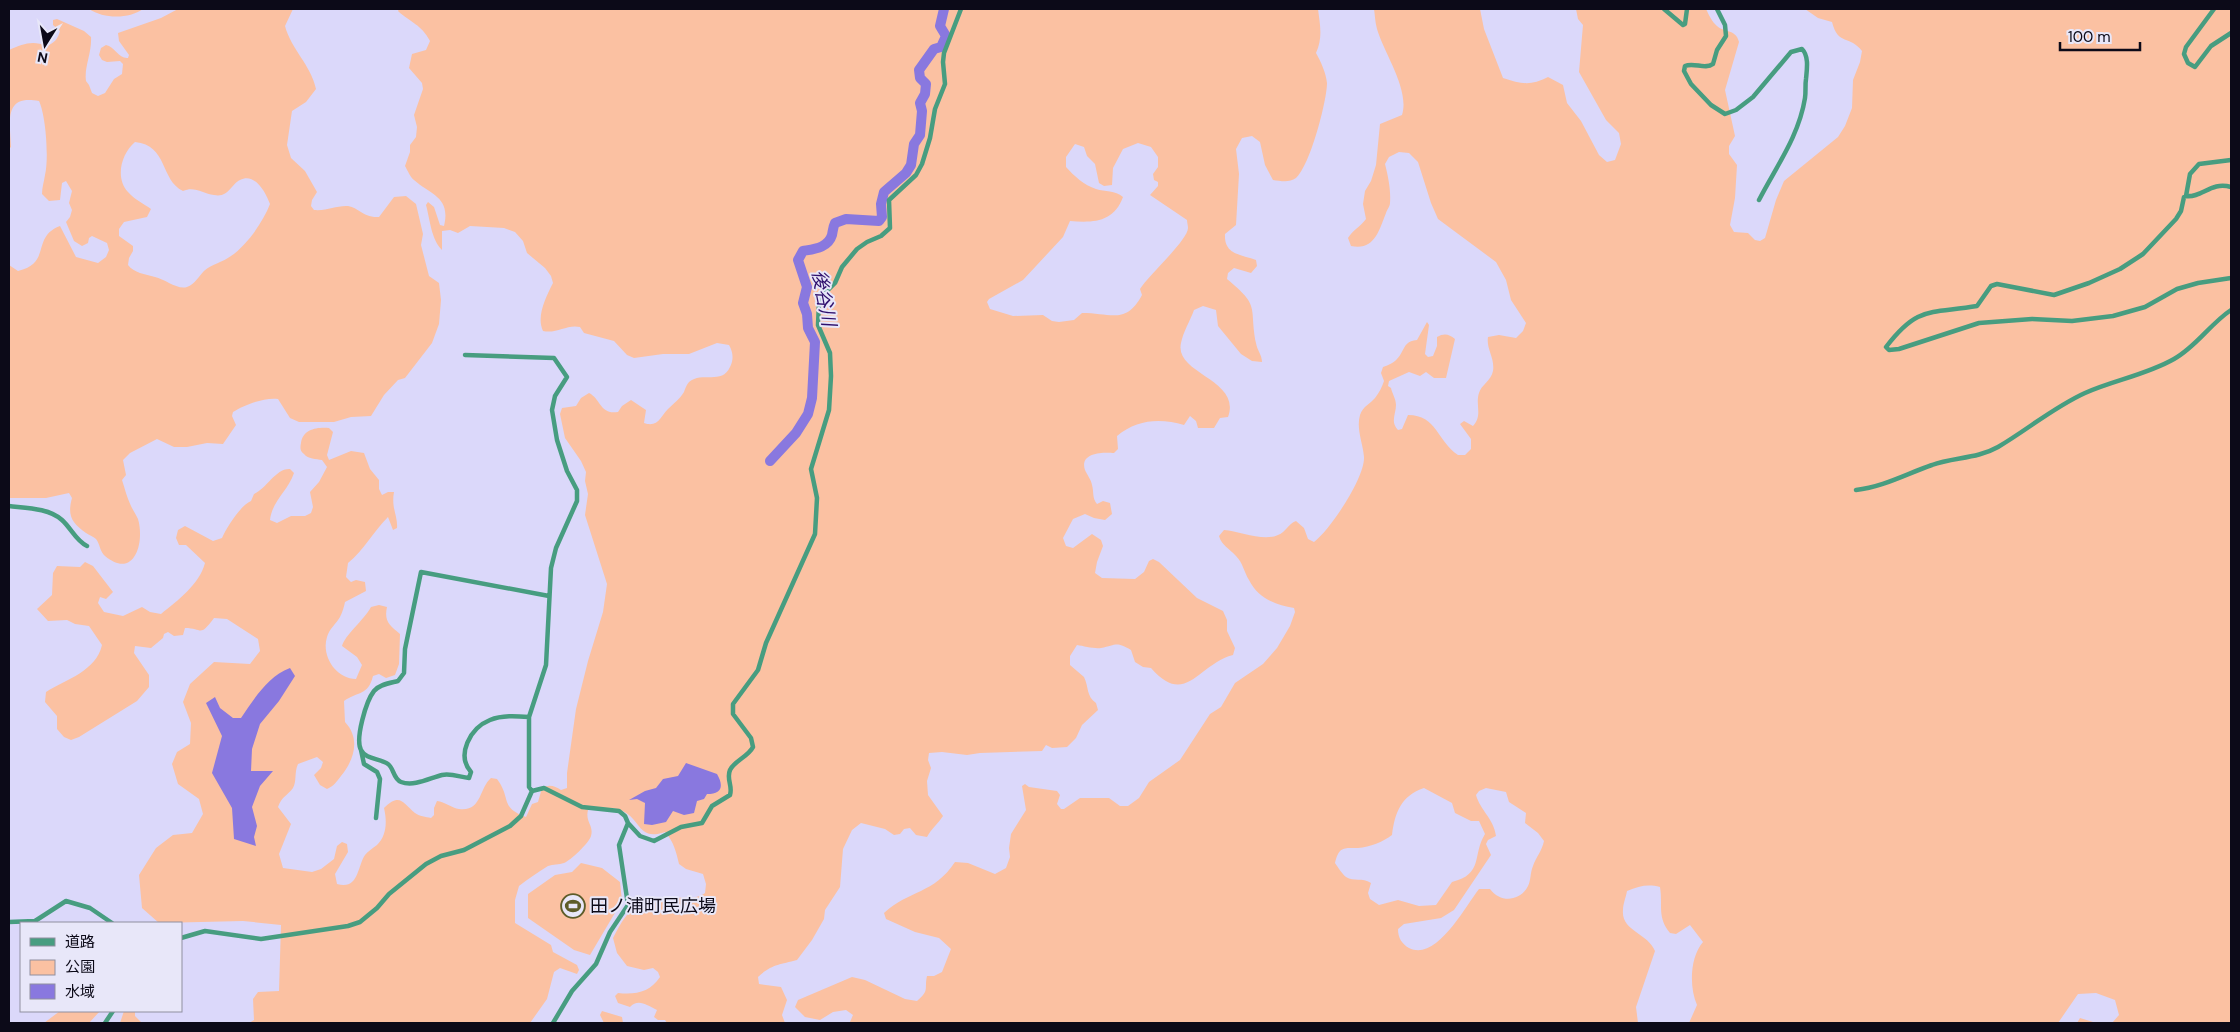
<svg xmlns="http://www.w3.org/2000/svg" width="2240" height="1032" font-family="'DM Sans','Noto Sans JP',sans-serif">
  <rect width="100%" height="100%" fill="#dbd8fa"/>
  <!-- green -->
  <path fill="#fbc1a2" fill-rule="evenodd" d="M89 9H143C129 19 104 19 89 9Z
    M178 9H293L285 26C291 49 311 65 316 89L306 102 292 111 287 145 291 158 305 171 317 192 312 200 311 206 314 210C327 211 335 206 346 206 358 206 362 218 379 217L394 197 406 196 416 204 423 234 421 245 429 276 439 283 441 300 439 324 432 343 405 378 398 380 384 395 371 416 351 417 334 422H299L290 418 278 399C265 397 244 405 233 412L232 416 236 425 223 444 207 443 187 447H174L157 439 130 453 123 460 126 475 122 480C125 489 127 498 131 506 133 510 136 515 138 519 145 543 134 580 105 556 100 552 100 544 96 539 94 537 89 535 86 533 72 523 67 516 72 498L69 493 46 498H9V265L18 271C52 263 31 237 60 226L76 257 98 263 106 257 109 250 107 243 92 236 89 238 88 243 82 246 74 241 66 222 70 217 72 210 69 203 72 191 66 181 62 183 60 200 49 201 42 194C42 187 44 182 45 175 49 158 46 116 39 101 3 94 10 122 11 147L9 149V50C23 44 32 40 47 46 54 43 58 39 60 31L53 25V20L57 19 84 31 91 37C92 53 84 67 86 81L89 85 92 93 98 96 105 93 114 79 122 74 123 64 120 61 107 62 102 60 99 55 101 48 106 45C115 47 119 59 128 58L129 55 119 41 118 33 161 18ZM135 142C168 145 160 180 183 191 195 186 203 194 214 195 229 198 231 184 240 180 255 172 266 193 270 204 263 222 247 245 231 256 223 262 212 264 204 271 199 276 195 284 187 287 177 290 165 279 155 277 145 274 134 273 128 265L129 258 133 251V246L119 236V229L124 222 147 217 151 209C144 204 134 199 128 192 115 178 121 154 135 142Z
    M399 9H1318C1320 25 1323 38 1316 53 1321 62 1326 73 1327 83 1327 101 1310 166 1296 178 1289 183 1281 181 1273 180L1265 165 1260 142 1252 136 1242 138 1236 149 1239 174 1236 225 1225 234C1224 255 1240 254 1256 260L1257 266 1251 273 1234 268 1228 273 1227 279C1261 307 1249 306 1256 343 1257 350 1262 355 1262 362L1252 361 1241 354 1218 326 1216 310 1203 306 1194 310C1190 321 1183 332 1181 343 1174 374 1242 379 1228 417L1220 418 1214 428H1198L1196 421 1190 416 1184 425C1161 418 1137 419 1117 436L1118 449 1114 453C1104 452 1079 452 1085 470 1087 475 1091 479 1092 485 1094 492 1092 498 1097 504L1103 501 1110 503 1112 514 1105 520 1094 518 1085 514 1073 519 1063 538 1066 546 1073 548 1092 534 1101 540 1103 546 1097 562 1095 573 1102 578 1135 579 1144 572 1149 561 1153 559 1159 562 1197 598 1223 611 1227 620V631L1235 648 1233 655C1198 664 1186 708 1151 668L1143 667 1135 662 1131 650C1116 641 1116 645 1101 648 1094 649 1084 646 1077 645L1070 656V665L1084 677C1089 687 1086 696 1096 703L1098 710 1082 725 1076 738 1067 747 1052 748 1046 745 1042 751 980 753 967 755 942 752 929 753 928 760 931 768 927 781 928 795 943 816C938 824 931 829 927 837L916 835 910 828 904 829 900 834 894 835 885 829 861 823 852 830 843 849 840 887 825 910 824 919 812 940 797 960C779 965 772 964 758 977L759 984 781 987 787 1000 782 1015 785 1023H667L665 1020H658L654 1017 657 1010C647 1005 638 998 630 1007L618 1003 615 996 618 993C636 995 650 992 660 977L658 972 653 968 644 970 627 966 617 953 613 938C630 905 637 901 674 898 686 897 695 900 705 893L706 884 703 874 686 869 679 864C676 852 674 842 665 832 637 842 641 817 620 810 609 806 598 809 588 810 585 822 594 825 591 836 589 843 570 861 564 863 559 865 553 864 548 866 538 872 528 879 519 886L515 900V923L551 945 553 952 577 965 579 970 577 974 560 968 554 972 547 999 530 1023H249L254 1020 253 999 258 992 279 991 281 925 243 921 159 923 142 908 139 875 156 848 173 835 192 833 203 814 199 799 178 784 172 764 177 752 190 744 191 723 183 702 190 684 214 662 250 664 260 651 258 639 227 619 214 618C199 638 203 628 185 628L183 635 174 636 168 632 164 634 163 638 151 648 135 646 134 653 149 675V687L137 701 79 737 71 740 64 737 57 729V716L45 702 46 692C67 679 96 671 102 645L89 626 75 624 67 620 48 621 37 609 52 595 53 573 57 566 80 567 85 562 93 566 113 592 106 599 100 597 98 603 104 612 123 616 142 607 150 612 161 614C178 600 199 585 205 563L186 545H179L176 538 178 530 185 526 213 541 222 538C227 527 240 506 251 501L254 494C267 488 276 468 290 469L294 473C288 491 272 501 270 520L277 523 291 516H305L311 513 313 507 310 492 319 482 327 467 322 460C316 459 308 459 304 454 300 451 300 448 301 443 303 429 317 427 329 428L333 432 327 455 329 460 351 451 364 453 370 469 379 480V489L382 495 388 492H394C391 508 398 516 397 528L393 530 388 517C373 532 364 550 348 563L346 577 351 582 356 580 365 582 366 591 345 602C344 607 342 613 340 617 336 624 329 629 327 637 321 656 336 679 356 679L362 665 357 657 342 646C345 635 364 620 371 607L379 605 387 607C384 621 389 625 400 634L399 664 395 675 386 678 379 674 373 676C368 696 358 691 344 701L345 722C361 739 354 760 341 776 336 782 334 786 327 789L320 785 314 775 321 768 323 762 317 757 298 764C294 773 297 781 293 788 287 796 282 796 278 807L291 824 279 854 283 868 312 872 321 869 334 859 337 846 342 842 347 844 348 852 335 874 337 884C359 890 357 867 365 855 368 851 373 848 377 845 387 835 387 821 384 808 400 792 403 803 415 813 419 816 426 817 431 818L434 815V808L437 801C445 802 452 808 459 809 482 812 479 788 491 778L497 779C512 799 499 807 526 817L532 804 538 802 542 788C549 784 555 786 561 790L567 788V773L576 709 588 661 603 612 607 584 585 515 588 494 585 481 586 472 581 461 565 438 560 414 562 408 576 406 581 398 589 393C601 399 600 415 618 412L622 406 631 400 646 410 644 423C658 428 661 416 668 409 674 403 679 400 684 392 685 389 687 384 689 382 702 371 722 385 730 367 734 359 733 352 729 345L717 343 689 354H663L634 358 627 355 614 341 584 333 580 327C567 324 557 334 543 331 536 316 546 297 553 283L551 276 545 268 527 253 523 241 515 232 504 228 470 226 458 233 450 230 442 231V250C431 239 430 219 426 205L428 202 434 207 440 225 444 226C451 197 431 195 414 180 410 177 408 171 405 166L410 152V145L416 137 417 127 414 115 423 89 422 83 409 68 412 54 426 50 430 41C421 24 411 23 398 11ZM1138 143 1151 147 1158 157V167L1153 174 1154 180 1158 182V186L1150 195 1187 220C1187 223 1188 225 1188 228 1188 240 1148 276 1140 289L1142 295C1126 325 1111 313 1082 313L1074 320 1059 322 1052 321 1043 315 1013 316 990 309 987 302 989 299 1023 280 1063 237 1070 221C1094 223 1114 222 1123 197 1115 190 1105 192 1096 189 1084 185 1074 176 1066 167V157L1075 144 1084 147 1087 156 1095 164 1099 183 1104 186 1112 185 1113 168 1123 149Z
    M1374 9H1480L1484 29 1503 78C1521 84 1531 86 1548 77L1563 85 1567 103 1581 121 1599 155 1607 162 1615 160 1621 144 1619 133 1606 120 1579 72 1583 25 1578 19 1576 9H1706C1709 15 1712 22 1717 26 1725 33 1736 29 1739 42L1725 90 1735 136 1729 146V154L1737 165 1735 198 1730 225 1734 232 1748 233 1755 240 1760 241 1765 238 1776 200 1784 181 1838 137 1845 126 1852 108 1853 80 1860 62 1862 51C1850 35 1838 46 1832 22L1818 18 1805 9H2231V1023H2077L2080 1018 2093 1022 2112 1023 2119 1015 2115 1000 2096 993 2078 994 2058 1023H1689L1697 1005C1689 987 1690 957 1703 942L1690 925 1676 934 1670 933C1657 917 1663 906 1660 887 1648 884 1639 886 1627 891 1626 897 1623 904 1623 910 1621 931 1648 933 1655 951L1636 1007 1638 1023H847L850 1022 853 1015 846 1010 833 1012 820 1020 805 1017 795 1007 798 1000 852 977 865 980 905 999 917 1001C930 990 924 989 927 976H934L942 972 951 949 939 938 915 932 886 919 884 913C909 890 934 894 955 862L968 863 995 874 1006 868 1010 857 1009 848 1011 834 1026 810 1022 786 1025 784 1029 787 1057 791 1060 795 1057 804 1061 809H1064L1080 798H1109L1120 806H1128L1139 798 1149 782 1180 760 1210 714 1221 707 1235 683 1263 664 1277 648 1290 626 1295 612 1294 608C1275 605 1258 598 1249 580 1244 572 1243 563 1236 556 1229 548 1222 546 1219 536L1224 530C1240 531 1263 542 1278 535 1286 532 1288 524 1296 521L1304 528 1308 539 1314 542C1331 529 1365 477 1364 457 1363 443 1356 429 1360 415 1363 406 1370 404 1375 398 1379 393 1382 387 1384 381L1381 373 1383 367C1408 360 1398 341 1417 340L1427 322 1429 325 1425 354 1428 357 1433 356 1437 346V337C1444 333 1449 334 1455 339L1446 378H1434L1426 372 1420 376 1409 372 1389 381 1388 386 1391 388C1392 393 1396 399 1396 405 1396 414 1390 422 1398 430L1402 429 1408 415C1437 415 1437 441 1458 455H1465L1471 449V439L1460 424 1464 421 1473 426C1483 415 1475 405 1479 393 1481 385 1491 381 1493 371 1495 358 1486 349 1488 337L1499 335 1516 338 1523 331 1526 323 1511 300 1506 280 1496 262 1438 219 1431 203 1418 162 1409 153 1399 152 1389 157 1385 164C1388 176 1391 190 1390 203 1390 206 1387 210 1386 213 1379 231 1374 251 1351 246L1348 238C1353 230 1360 227 1366 219L1363 204 1365 191 1371 181 1376 165 1380 124 1402 115C1410 90 1384 53 1377 29 1375 22 1375 15 1374 9ZM1424 788 1452 803 1455 813 1471 821H1479L1485 834C1472 855 1484 874 1452 882L1436 905 1419 906 1398 900 1379 905 1370 899 1368 893 1371 883C1362 877 1354 882 1346 877 1342 874 1338 867 1335 863 1339 846 1344 848 1358 848 1370 847 1383 842 1392 835 1395 812 1401 796 1424 788ZM1486 788 1506 792 1509 802 1526 813 1525 823 1538 833 1544 841C1542 851 1536 857 1533 866 1530 873 1531 880 1528 886 1520 902 1500 903 1490 889H1479C1465 907 1436 962 1409 948 1402 944 1398 938 1398 929L1404 924 1441 918 1454 910 1491 855 1486 844 1488 840 1496 836C1494 819 1480 810 1476 795L1479 791Z
    M581 863 602 868 620 882 622 901 590 955 574 950 528 918V894L555 875 572 872Z
    M60 1011H100L89 1023H44Z
    M124 1011H135V1016L142 1023H120Z
    M602 1011 622 1017 623 1023H604L600 1015Z"/>
  <!-- water -->
  <path fill="#8978df" d="M290 668 295 676 279 701 260 724 252 749 251 771H273L260 786 252 807 257 826 254 837 256 846 234 839 232 808 212 773 222 736 206 703 215 697 220 708 233 718H241C255 698 267 677 290 668Z
    M686 763 717 774C724 786 722 794 707 794L704 799 697 801 694 813 684 815 673 811 666 822 652 825 644 824 645 803 637 799 629 800 645 791 656 788 663 779 678 776Z"/>
  <g fill="none" stroke-linecap="round" stroke-linejoin="round">
    <!-- river -->
    <path stroke="#8978df" stroke-width="10" d="M770 461 796 433 808 414 812 398 815 342 808 328 807 314 803 303 807 287 798 260 803 251C814 249 828 248 832 235 833 230 833 227 835 223L846 219 879 221 882 217 881 204 884 192 906 173 911 165 914 144 920 135 922 111 920 103 925 94 926 84 920 78 919 70 934 49 941 47 946 36 940 26 944 9"/>
    <!-- minor -->
    <path stroke="#479d80" stroke-width="4.5" d="M1664 9 1683 25 1685 24 1687 9
      M1717 9 1725 25 1726 36 1717 50 1713 64C1705 70 1694 62 1685 66L1684 71 1691 84 1711 105 1725 114 1736 110 1753 97 1791 52 1802 49C1809 56 1807 69 1806 79 1805 85 1806 91 1805 98 1799 136 1776 167 1759 200
      M2214 9 2186 47 2184 54 2188 63 2195 67 2211 46 2231 33
      M2231 160 2199 164 2190 174 2186 196 2184 197 2181 211 2176 219 2143 254 2120 269 2089 283 2054 295 1997 284 1991 286 1977 306C1930 314 1918 305 1886 347L1889 350 1899 349 1979 323 2032 319 2072 321 2113 316 2145 307 2177 289 2198 283 2231 278
      M2186 196C2202 198 2211 181 2231 187
      M1856 490C1883 487 1906 474 1932 465 1953 457 1977 459 1998 447 2027 430 2054 407 2085 393 2114 380 2146 375 2174 359 2196 347 2210 324 2231 310
      M9 506C26 508 49 508 62 520 71 528 76 541 87 546
      M529 717C516 716 502 715 490 720 470 728 456 755 471 772L469 778C460 777 451 773 442 775 430 778 414 787 401 782 393 779 394 768 388 764 380 758 366 760 361 750 355 739 366 701 374 691 380 684 390 683 398 681L404 673 405 649 421 572 549 596
      M361 750 364 764 377 772 380 779 376 818
      M532 791 544 788 582 807 619 811 625 816 628 823 640 836 654 841 681 827 702 823 712 806 730 795C733 786 726 779 730 770 735 760 748 757 753 747L751 738 733 714V704L758 670 766 643 815 534 817 498 811 469 829 410 831 376 830 353 818 325 819 302 821 297 835 283 842 267 857 249 867 242 881 236 890 228 889 200 916 175 922 164 930 138 935 109 945 84 943 62 944 53 961 9
      M9 922 35 921 66 901 90 908 112 923
      M181 938 205 931 261 939 348 926 360 922 377 908 389 894 426 864 441 856 464 850 510 826 521 816 532 791 529 787V717L546 665 551 568 556 548 577 501V490L567 471 557 440 552 410 555 396 567 377 554 358 465 355
      M105 1023 113 1011
      M553 1023 572 991 596 964 610 932 628 905 619 845 628 823"/>
  </g>
  <!-- icons -->
  <defs>
    <g id="stadium-ring" transform="scale(1.25)"><circle r="9.5" fill="#e8e7f9" stroke="#5d5c29" stroke-width="1.5"/><path d="M0-5a6.5 5 0 1 0 0 10a6.5 5 0 1 0 0-10ZM-3.5-1.8h7v3.6h-7Z" fill="#5d5c29"/></g>
  </defs>
  <g fill-rule="evenodd">
    <use href="#stadium-ring" x="573" y="906"/>
  </g>
  <g text-anchor="middle" dominant-baseline="central" stroke-width="4" stroke-linejoin="round" paint-order="stroke">
    <!-- poi labels -->
    <g font-size="18" fill="#0c0a18" stroke="#e8e7f9" text-anchor="start">
      <text x="590" y="906">田ノ浦町民広場</text>
    </g>
    <!-- water labels -->
    <g font-size="19" font-style="italic" fill="#2f106d" stroke="#e8e7f9">
      <text transform="translate(824 298) rotate(79)">後谷川</text>
    </g>
  </g>
  <!-- border -->
  <rect width="2240" height="1032" fill="none" stroke="#0c0a18" stroke-width="20"/>
  <!-- legend -->
  <rect x="20" y="922" width="162" height="90" fill="#e8e7f9" stroke="#908f9f"/>
  <rect x="30" y="938" width="25" height="8" fill="#479d80" stroke="#908f9f"/>
  <text x="65" y="947" font-size="15" fill="#0c0a18">道路</text>
  <rect x="30" y="960" width="25" height="15" fill="#fbc1a2" stroke="#908f9f"/>
  <text x="65" y="972" font-size="15" fill="#0c0a18">公園</text>
  <rect x="30" y="984" width="25" height="15" fill="#8978df" stroke="#908f9f"/>
  <text x="65" y="997" font-size="15" fill="#0c0a18">水域</text>
  <!-- north arrow -->
  <g transform="translate(45 45) rotate(191)" stroke="#e8e7f9" stroke-width="4" paint-order="stroke">
  <path d="M0-4L9 19L0 12L-9 19Z" fill="#0c0a18"/>
  <text y="-8" font-size="14" font-weight="bold" text-anchor="middle" fill="#0c0a18">N</text>
  </g>
  <!-- scale -->
  <path d="M2060 42v8h80v-8" fill="none" stroke="#0c0a18" stroke-width="2.5"/>
  <text x="2068" y="42" font-size="15" fill="#0c0a18" stroke="#e8e7f9" stroke-width="4" paint-order="stroke">100 m</text>
</svg>
